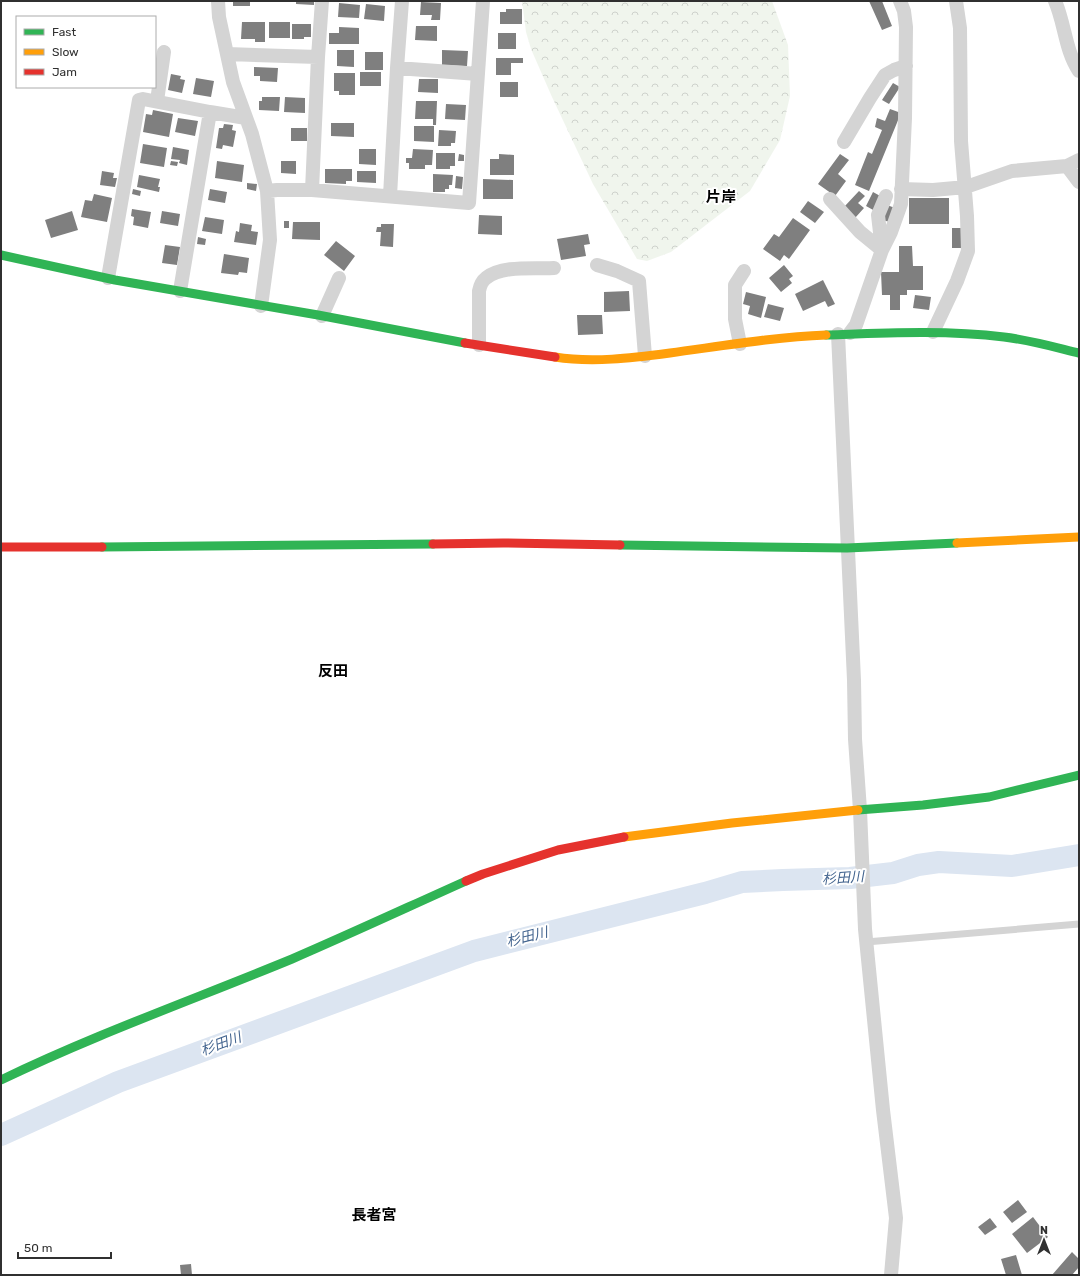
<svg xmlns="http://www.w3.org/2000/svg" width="1080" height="1276" font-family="Rubik,'Noto Sans JP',sans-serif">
  <defs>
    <pattern id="forest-crowns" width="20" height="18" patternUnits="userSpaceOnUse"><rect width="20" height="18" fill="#f0f5ed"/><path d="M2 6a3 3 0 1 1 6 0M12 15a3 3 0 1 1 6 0" fill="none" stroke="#ced2cc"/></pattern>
  </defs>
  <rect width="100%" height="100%" fill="#fff"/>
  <!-- forest -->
  <path fill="url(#forest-crowns)" d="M522 1H772L788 45 790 96 780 140 750 191 671 252 647 261 637 259 593 184 552 97 531 49 526 32Z"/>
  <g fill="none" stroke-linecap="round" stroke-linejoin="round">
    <!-- river -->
    <path stroke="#dce5f1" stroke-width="22" d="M1 1135 118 1082 474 951 705 893 742 882 783 880 850 878 893 873 918 865 939 862 1012 866 1079 855"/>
  </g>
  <!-- building -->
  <path fill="#7f7f7f" d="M233 1H250V6H233Z
    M296 1H314V5L296 4Z
    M869 1H882L892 26 882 30Z
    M421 2 441 3 440 20H431L432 15H420Z
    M339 3 360 5 359 18 338 17Z
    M366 4 385 6 384 21 364 19Z
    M506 9H522V24H500V12H506Z
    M242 22H265V42H255V39H241Z
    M269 22H290V38H269Z
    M292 24H311V37H304V39H292Z
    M416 26H437V41L415 40Z
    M339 27 359 28V44H329V33H339Z
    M498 33H516V49H498Z
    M337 50H354V67L337 66Z
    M442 50 468 51 467 66 442 65Z
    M365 52H383V70H365Z
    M496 58H523V63H511V75H496Z
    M254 67 278 68 277 82 260 81V76H254Z
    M360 72H381V86H360Z
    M334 73H355V95H339V91H334Z
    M171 74 181 76 180 79 185 80 182 93 168 90Z
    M196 78 214 81 211 97 193 94Z
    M419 79H438V93L418 92Z
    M500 82H518V97H500Z
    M893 83 900 87 889 104 882 100Z
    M262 97H280L279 111 259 110V101H262Z
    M285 97 305 98V113L284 112Z
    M416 101H437L436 125H433V119H415Z
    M446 104 466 105 465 120 445 119Z
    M890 109 901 113 869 191 855 185 868 152 872 154 882 130 875 127 877 118 885 121Z
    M153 110 173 114 169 137 143 132 146 114 152 115Z
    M178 118 198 121 195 136 175 132Z
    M331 123H354V137L331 136Z
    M224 124 233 125 232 130 236 131 233 147 223 145 222 149 216 148 219 128H223Z
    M414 126H434V142L414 141Z
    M291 128H307V141H291Z
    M439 130 456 131 455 143H451V146H438Z
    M143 144 167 148 164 167 140 163Z
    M173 147 189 150 187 165 179 163 180 160 171 159Z
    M359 149H376V165L359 164Z
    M413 149 433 150 432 165H425V169H409V163H406V158H412Z
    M436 153H455V166H450V169H436Z
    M459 154 464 155V161H458Z
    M499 154 514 155V175H490V159H499Z
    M840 154 849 160 838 174 846 181 835 196 818 184Z
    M171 161 178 162 177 166 170 165Z
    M217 161 244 165 242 182 215 178Z
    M281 161H296V174L281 173Z
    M325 169H352V181H346V184L325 183Z
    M102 171 114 173 113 178H117L115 187 100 185Z
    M357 171H376V183L357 182Z
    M433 174 453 175 452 185H449V189H445V192H433Z
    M139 175 160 179 158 187H160L159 192 137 187Z
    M456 176 463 177 462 189 455 188Z
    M483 179 513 180V199H483Z
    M247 183 257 184 256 191 247 189Z
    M133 189 141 191 140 196 132 194Z
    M210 189 227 192 225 203 208 200Z
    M859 191 865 196 858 203 864 208 855 218 844 207Z
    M873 192 882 197 875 211 866 206Z
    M94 194 112 198 107 222 81 217 85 200 92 201Z
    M909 198H949V224H909Z
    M808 201 824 212 815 223 800 212Z
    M887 205 895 208 890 222 882 220Z
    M132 209 151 212 148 228 133 225 134 217 131 216Z
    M72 211 78 230 51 238 45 220Z
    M162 211 180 214 178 226 160 223Z
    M479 215 502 216V235L478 234Z
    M205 217 224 220 222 234 202 231Z
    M793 218 810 230 789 259 784 255 780 261 763 249 774 234 779 237Z
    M284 221H289V228H284Z
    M293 222H320V240L292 239Z
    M240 223 252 225 251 231 258 232 256 245 234 242 236 231 239 232Z
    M381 224H394L393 247 380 246 381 232H376L377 227H381Z
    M952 228H961V248H952Z
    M588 234 590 244 584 245 586 256 561 260 557 239Z
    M198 237 206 239 205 245 197 244Z
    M336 241 355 256 344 271 324 255Z
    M165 245 180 247 177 265 162 263Z
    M899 246H912L913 266H923V290H907V295H900V310H890V295H882L881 272H899Z
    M224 254 249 258 247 273 239 272 238 275 221 273Z
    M784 265 793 276 789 279 792 283 781 292 769 278Z
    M823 280 835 304 828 307 825 301 803 311 795 294Z
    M629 291 630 311 604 312V292Z
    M746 292 766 297 761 318 748 314 750 306 743 304Z
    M915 295 931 297 929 310 913 308Z
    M768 304 784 308 780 321 764 317Z
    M577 315H602L603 334 578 335Z
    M1018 1200 1027 1212 1012 1223 1003 1212Z
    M1033 1217 1048 1237 1027 1253 1012 1234Z
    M990 1218 997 1227 985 1235 978 1227Z
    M1072 1252 1079 1259V1267L1072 1275H1052Z
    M1016 1255 1022 1275H1006L1001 1259Z
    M191 1264 192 1275H181L180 1265Z"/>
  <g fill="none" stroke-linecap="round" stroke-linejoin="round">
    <!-- lane -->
    <path stroke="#d4d4d4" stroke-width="7" d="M866 942 1079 924"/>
    <!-- street -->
    <path stroke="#d4d4d4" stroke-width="14" d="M218 1 219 17 233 82 252 134 267 191 270 240 261 306
      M1055 1C1065 24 1065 50 1079 71
      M227 54 318 57
      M397 68 478 74
      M157 101 164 52
      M844 142 870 98 885 75 894 70 906 66
      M1067 166 1079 182
      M901 189 933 190 966 187 1012 171 1067 166 1079 160
      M312 190 318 57 322 1
      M267 191 277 190H312L469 203 483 1
      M390 196 397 68 402 1
      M830 199 860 232 882 250
      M882 250 878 215 886 196
      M597 265 617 271 639 281 645 356
      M108 278 139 100 143 99 210 112 246 118
      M180 291 210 112
      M322 316 339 278
      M933 332 957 281 968 251 967 216 961 141 960 28 956 1
      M850 333 856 325 882 250 891 232 901 204 905 118 906 27 904 11 900 1
      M838 334 854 680 855 739 860 810 865 929 883 1110 896 1218 891 1275
      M740 344 735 319V285L744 271
      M479 345V291C480 286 482 281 486 278 502 265 534 269 554 268"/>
    <!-- fast -->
    <path stroke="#30b455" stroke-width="9" d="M1 255 115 280 318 315 465 343
      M826 335C886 333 945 330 1004 337 1029 340 1054 347 1079 353
      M620 545 847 548 957 543
      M102 547 433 544
      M858 810 923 805 989 797 1079 775
      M1 1080C96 1034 195 999 292 959 350 934 408 907 466 881"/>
    <!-- slow -->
    <path stroke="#ff9f0a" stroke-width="9" d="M555 357C592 363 632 358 670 353 722 346 774 337 826 335
      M957 543 1079 537
      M624 837 732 823 858 810"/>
    <!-- jam -->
    <path stroke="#e5322d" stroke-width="9" d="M465 343 555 357
      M433 544 503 543 620 545
      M1 547H102
      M466 881 483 874 558 850 624 837"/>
  </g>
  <g text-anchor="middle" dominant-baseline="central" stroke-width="4" stroke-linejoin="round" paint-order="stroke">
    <!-- water labels -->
    <g font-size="14" font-style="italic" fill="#42638e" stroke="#fff">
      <text transform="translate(843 878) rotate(-4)">杉田川</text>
      <text transform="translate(527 937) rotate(-14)">杉田川</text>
      <text transform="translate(221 1044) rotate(-20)">杉田川</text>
    </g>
    <!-- quarter labels -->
    <g font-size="15" font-weight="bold" fill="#000" stroke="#fff">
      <text x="721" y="197">片岸</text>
      <text x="333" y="671">反田</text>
      <text x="374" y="1215">長者宮</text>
    </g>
  </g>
  <!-- border -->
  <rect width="1080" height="1276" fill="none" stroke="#303030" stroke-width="4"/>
  <!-- legend -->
  <rect x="16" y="16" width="140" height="72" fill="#ffffff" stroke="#acacac"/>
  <rect x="24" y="29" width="20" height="6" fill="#30b455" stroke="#acacac"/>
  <text x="52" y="36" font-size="12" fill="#303030">Fast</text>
  <rect x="24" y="49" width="20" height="6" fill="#ff9f0a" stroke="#acacac"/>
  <text x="52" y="56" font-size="12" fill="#303030">Slow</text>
  <rect x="24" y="69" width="20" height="6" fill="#e5322d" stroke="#acacac"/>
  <text x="52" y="76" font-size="12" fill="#303030">Jam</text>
  <!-- north arrow -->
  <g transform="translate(1044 1240)" stroke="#ffffff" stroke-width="3" paint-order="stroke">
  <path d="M0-3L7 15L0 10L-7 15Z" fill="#303030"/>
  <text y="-6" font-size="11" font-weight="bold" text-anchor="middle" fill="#303030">N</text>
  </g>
  <!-- scale -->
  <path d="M18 1252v6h93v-6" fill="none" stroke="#303030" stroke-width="2"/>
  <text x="24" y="1252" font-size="12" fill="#303030" stroke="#ffffff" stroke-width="3" paint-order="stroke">50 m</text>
</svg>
